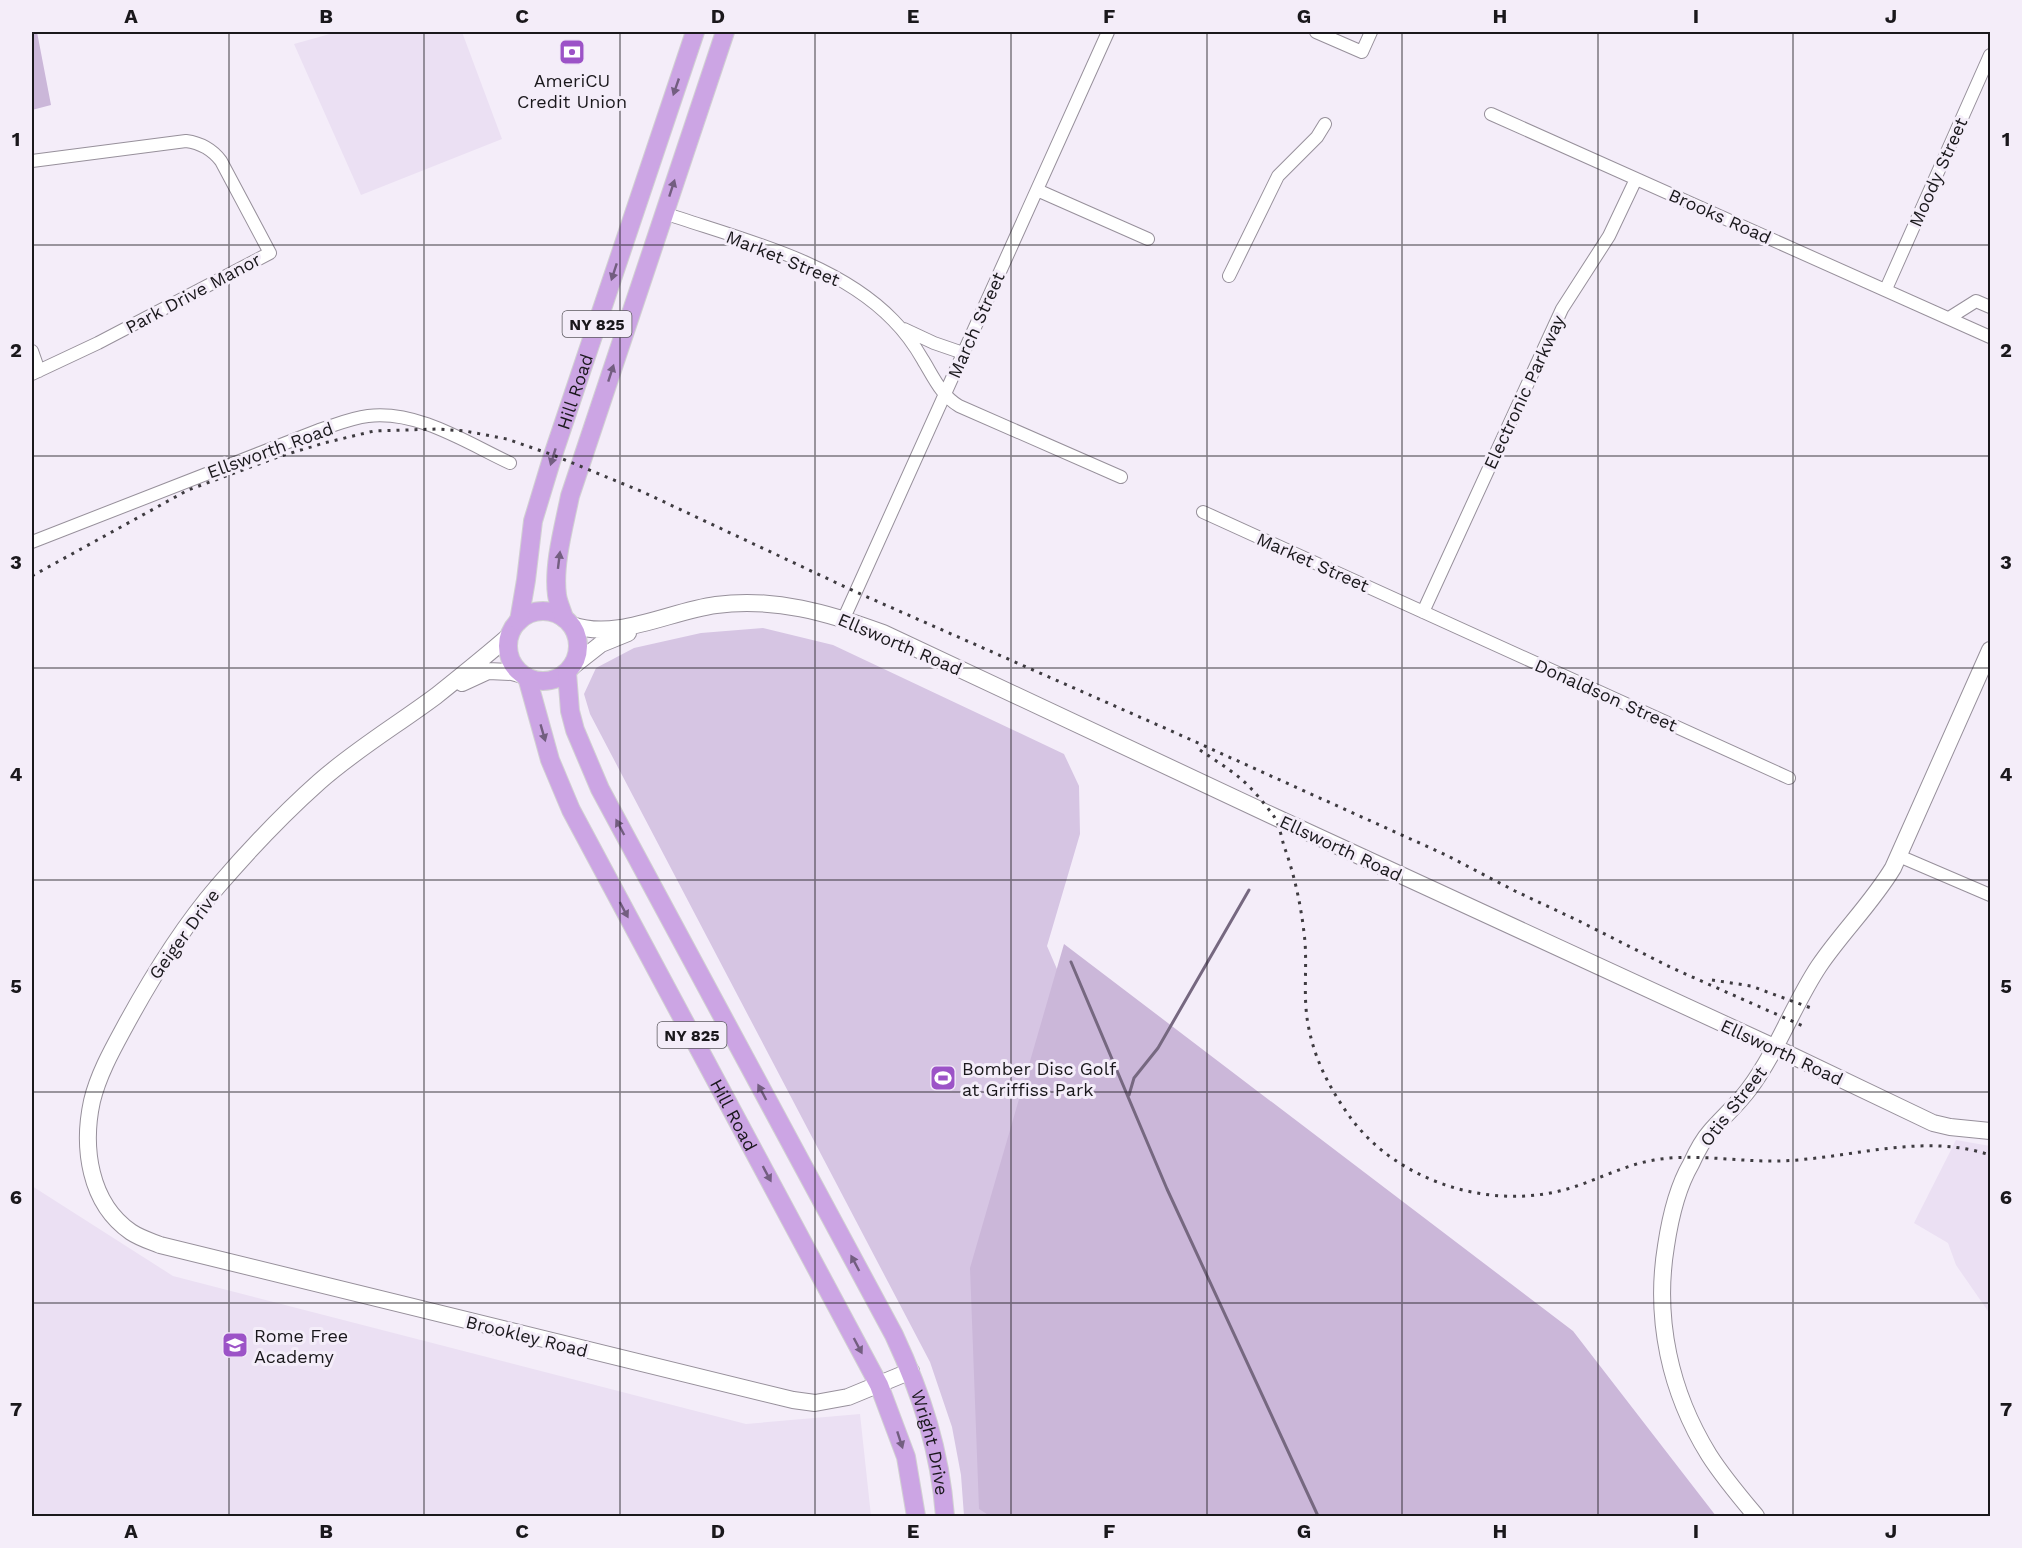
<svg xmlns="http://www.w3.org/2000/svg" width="2022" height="1548" font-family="'Work Sans',sans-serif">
  <rect width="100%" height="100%" fill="#f4edf9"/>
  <!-- built -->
  <path fill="#ebe0f3" d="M337 32H462L502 139 361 195 294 44Z
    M1956 1140 1990 1146V1314L1956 1265 1948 1243 1914 1223Z
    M32 1186 173 1276 746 1424 860 1414 871 1516H32Z"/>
  <!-- green -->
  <path fill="#d6c5e3" d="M763 628 833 645 1064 754 1079 786 1080 834 1047 946 1161 1210 1184 1516H964L961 1475 952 1427 930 1362 590 714 584 694 596 668 634 648 701 633Z"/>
  <!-- forest -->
  <path fill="#cbb7d9" d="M32 32H37L51 105 32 110Z
    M1064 944 1573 1331 1716 1516H990L979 1509 970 1268Z"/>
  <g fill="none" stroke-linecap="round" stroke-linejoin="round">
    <!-- stream -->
    <path stroke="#766880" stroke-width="3" d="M1071 962 1167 1189 1318 1516
      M1129 1095 1134 1078 1158 1048 1249 890"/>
    <!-- street casing -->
    <g stroke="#97909b" stroke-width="14">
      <path id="street" d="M1316 32 1362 52 1371 32
        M1491 114 1990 337
        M32 161 186 141C201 143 212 149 221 161L270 253 98 343 32 374
        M1037 190 1148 239
        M664 213C740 239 836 261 893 320 905 332 915 346 923 360 934 378 941 395 959 406L1121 477
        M1229 276 1278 176 1317 137 1325 124
        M1886 289 1990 55
        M1949 318 1976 301 1990 307
        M904 329 934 343 963 353
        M32 351 39 371
        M1203 512 1789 778
        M32 542 319 430C335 425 351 418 368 416 418 410 467 443 510 463
        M1423 612 1562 309 1609 236 1636 179
        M844 618 1108 32
        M1899 856 1990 895"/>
    </g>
    <!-- secondary casing -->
    <g stroke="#97909b" stroke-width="18">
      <path id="secondary" d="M572 625C617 641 670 611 716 605 774 597 829 613 883 633L1275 817 1776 1048 1933 1123 1950 1127 1990 1131
        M510 635C486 656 461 676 436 696 397 725 355 750 319 782 283 814 249 850 218 886 180 930 150 980 123 1030 111 1052 98 1076 92 1101 82 1147 89 1203 131 1232 140 1238 150 1241 160 1245L793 1400 815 1403 848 1397 911 1371
        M573 666 601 644 628 633
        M462 683 488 671 512 672 523 675
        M1756 1516C1740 1497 1723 1477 1709 1455 1670 1392 1654 1319 1666 1246 1670 1219 1677 1188 1691 1164 1696 1153 1702 1141 1710 1132 1722 1118 1738 1104 1749 1089 1778 1050 1793 1005 1819 966 1842 932 1872 903 1893 868L1990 650"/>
    </g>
    <!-- primary casing -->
    <g stroke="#d1d1d2" stroke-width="20">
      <g id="primary">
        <circle cx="543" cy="646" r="35"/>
        <path d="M564 618C562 610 558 603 557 595 553 565 564 526 570 496L725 32"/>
        <path id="s1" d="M519 621 526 580 533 521 553 455 695 32"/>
        <path id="s2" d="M567 673 570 711 575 730 600 789 894 1335C922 1395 940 1451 945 1516"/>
        <path id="s3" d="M527 677 550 760 571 810 879 1385 906 1457 916 1516"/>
      </g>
    </g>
    <!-- street -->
    <use href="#street" stroke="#fff" stroke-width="12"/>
    <!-- secondary -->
    <use href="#secondary" stroke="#fff" stroke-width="16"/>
    <!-- primary -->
    <use href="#primary" stroke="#cca5e4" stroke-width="18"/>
    <!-- rail -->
    <path stroke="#3e3b40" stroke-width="3" stroke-dasharray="3 6" stroke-linecap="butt" d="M32 576 188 490 278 457 324 443 374 431 437 429 465 431 507 439 553 455 643 492 856 592 1167 729 1446 855 1515 891 1579 921 1672 968 1803 1026
      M1200 750C1213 759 1228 768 1240 778 1252 788 1264 803 1273 815 1279 823 1281 836 1284 846 1295 876 1302 910 1305 942 1307 969 1303 997 1308 1024 1314 1059 1330 1089 1350 1117 1395 1179 1482 1208 1555 1192 1589 1185 1619 1166 1654 1160 1696 1153 1737 1162 1779 1161 1850 1159 1922 1132 1990 1155
      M1712 980 1751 986 1811 1008"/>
  </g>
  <!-- one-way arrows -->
  <defs><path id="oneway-solid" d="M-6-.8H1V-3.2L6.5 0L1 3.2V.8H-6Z" transform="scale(1.5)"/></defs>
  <g fill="#735e80">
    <use href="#oneway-solid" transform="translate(676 87) rotate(109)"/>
    <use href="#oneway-solid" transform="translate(672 188) rotate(-72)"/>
    <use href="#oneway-solid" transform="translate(614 272) rotate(108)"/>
    <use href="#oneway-solid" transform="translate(611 373) rotate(-72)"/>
    <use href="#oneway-solid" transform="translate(553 457) rotate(107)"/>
    <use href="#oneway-solid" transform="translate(559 560) rotate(-83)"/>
    <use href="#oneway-solid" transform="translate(543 733) rotate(74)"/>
    <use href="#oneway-solid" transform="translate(620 827) rotate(-118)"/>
    <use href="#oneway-solid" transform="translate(624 910) rotate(62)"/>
    <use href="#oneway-solid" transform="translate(762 1092) rotate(-118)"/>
    <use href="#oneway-solid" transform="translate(767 1174) rotate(62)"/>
    <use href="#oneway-solid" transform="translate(855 1263) rotate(-118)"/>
    <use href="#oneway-solid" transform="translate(858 1346) rotate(62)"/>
    <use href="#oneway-solid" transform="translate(900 1440) rotate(72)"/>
  </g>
  <!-- grid -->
  <path fill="none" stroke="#1a181c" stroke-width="1.5" stroke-opacity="0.55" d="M229 32V1516M424 32V1516M620 32V1516M815 32V1516M1011 32V1516M1207 32V1516M1402 32V1516M1598 32V1516M1793 32V1516M32 245H1990M32 456H1990M32 668H1990M32 880H1990M32 1092H1990M32 1303H1990"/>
  <!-- icons -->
  <defs>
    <g id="bank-square" transform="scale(1.35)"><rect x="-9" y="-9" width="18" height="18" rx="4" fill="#9c53c7" stroke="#f4edf9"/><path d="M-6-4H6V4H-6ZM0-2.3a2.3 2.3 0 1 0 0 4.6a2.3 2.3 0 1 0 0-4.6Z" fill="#fff"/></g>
    <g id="stadium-square" transform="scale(1.35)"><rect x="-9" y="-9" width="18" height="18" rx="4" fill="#9c53c7" stroke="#f4edf9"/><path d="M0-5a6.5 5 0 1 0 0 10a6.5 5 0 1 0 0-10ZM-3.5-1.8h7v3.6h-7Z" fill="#fff"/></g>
    <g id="school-square" transform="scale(1.35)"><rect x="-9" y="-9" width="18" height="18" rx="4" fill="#9c53c7" stroke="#f4edf9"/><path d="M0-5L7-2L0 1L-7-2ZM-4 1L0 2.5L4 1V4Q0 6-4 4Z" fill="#fff"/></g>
  </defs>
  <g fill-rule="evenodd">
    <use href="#bank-square" x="572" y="52"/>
    <use href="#stadium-square" x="943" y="1078"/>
    <use href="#school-square" x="235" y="1345"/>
  </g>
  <g text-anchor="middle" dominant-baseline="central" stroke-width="6" stroke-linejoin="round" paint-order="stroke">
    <!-- shield labels -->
    <g fill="#f4edf9" stroke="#5b585e" stroke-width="1.5">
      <rect x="562.5" y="311" width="69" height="26" rx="4.5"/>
      <rect x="657.5" y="1022" width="69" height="26" rx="4.5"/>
    </g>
    <g font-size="16" font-weight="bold" fill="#1a181c">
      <text x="597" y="324">NY 825</text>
      <text x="692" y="1035">NY 825</text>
    </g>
    <!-- poi labels -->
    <g font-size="18" fill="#1a181c" stroke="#f4edf9" text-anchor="start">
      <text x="572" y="80" text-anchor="middle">AmeriCU<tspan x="572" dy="21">Credit Union</tspan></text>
      <text x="962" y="1068">Bomber Disc Golf<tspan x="962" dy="21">at Griffiss Park</tspan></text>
      <text x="254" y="1335">Rome Free<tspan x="254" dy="21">Academy</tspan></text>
    </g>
    <!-- street labels -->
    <g font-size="18" fill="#1a181c" stroke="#f4edf9">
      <text transform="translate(1938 172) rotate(-66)">Moody Street</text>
      <text transform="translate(1720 216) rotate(24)">Brooks Road</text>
      <text transform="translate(783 258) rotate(22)">Market Street</text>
      <text transform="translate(193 293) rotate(-28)">Park Drive Manor</text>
      <text transform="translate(976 325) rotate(-66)">March Street</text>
      <text stroke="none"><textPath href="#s1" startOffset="237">Hill Road</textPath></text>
      <text transform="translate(1524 392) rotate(-65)">Electronic Parkway</text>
      <text transform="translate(270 450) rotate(-20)">Ellsworth Road</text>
      <text transform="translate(1313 562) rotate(24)">Market Street</text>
      <text transform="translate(900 644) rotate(23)">Ellsworth Road</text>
      <text transform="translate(1606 695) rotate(24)">Donaldson Street</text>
      <text transform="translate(1341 848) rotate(25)">Ellsworth Road</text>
      <text transform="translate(184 934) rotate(-54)">Geiger Drive</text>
      <text transform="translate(1782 1052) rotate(25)">Ellsworth Road</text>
      <text transform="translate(1733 1106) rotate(-52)">Otis Street</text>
      <text stroke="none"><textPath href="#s3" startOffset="486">Hill Road</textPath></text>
      <text transform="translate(527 1336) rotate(14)">Brookley Road</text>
      <text stroke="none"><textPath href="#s2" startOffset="856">Wright Drive</textPath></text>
    </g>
  </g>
  <!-- border -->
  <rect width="2022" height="1548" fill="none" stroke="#f4edf9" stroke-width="66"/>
  <rect x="33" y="33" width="1956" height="1482" fill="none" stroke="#1a181c" stroke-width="2"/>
  <g font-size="20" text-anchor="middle" font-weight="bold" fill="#1a181c">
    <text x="131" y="23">A</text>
    <text x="326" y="23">B</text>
    <text x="522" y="23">C</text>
    <text x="718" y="23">D</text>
    <text x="913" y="23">E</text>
    <text x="1109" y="23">F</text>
    <text x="1304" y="23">G</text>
    <text x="1500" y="23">H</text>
    <text x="1696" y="23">I</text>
    <text x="1891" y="23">J</text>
    <text x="16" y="146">1</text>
    <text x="2006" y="146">1</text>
    <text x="16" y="357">2</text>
    <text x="2006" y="357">2</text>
    <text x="16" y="569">3</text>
    <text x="2006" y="569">3</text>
    <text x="16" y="781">4</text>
    <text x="2006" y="781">4</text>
    <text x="16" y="993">5</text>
    <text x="2006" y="993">5</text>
    <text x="16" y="1204">6</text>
    <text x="2006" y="1204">6</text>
    <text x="16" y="1416">7</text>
    <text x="2006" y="1416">7</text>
    <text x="131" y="1538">A</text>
    <text x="326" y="1538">B</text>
    <text x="522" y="1538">C</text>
    <text x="718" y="1538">D</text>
    <text x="913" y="1538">E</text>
    <text x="1109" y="1538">F</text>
    <text x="1304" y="1538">G</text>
    <text x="1500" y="1538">H</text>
    <text x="1696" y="1538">I</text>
    <text x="1891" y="1538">J</text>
  </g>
</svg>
